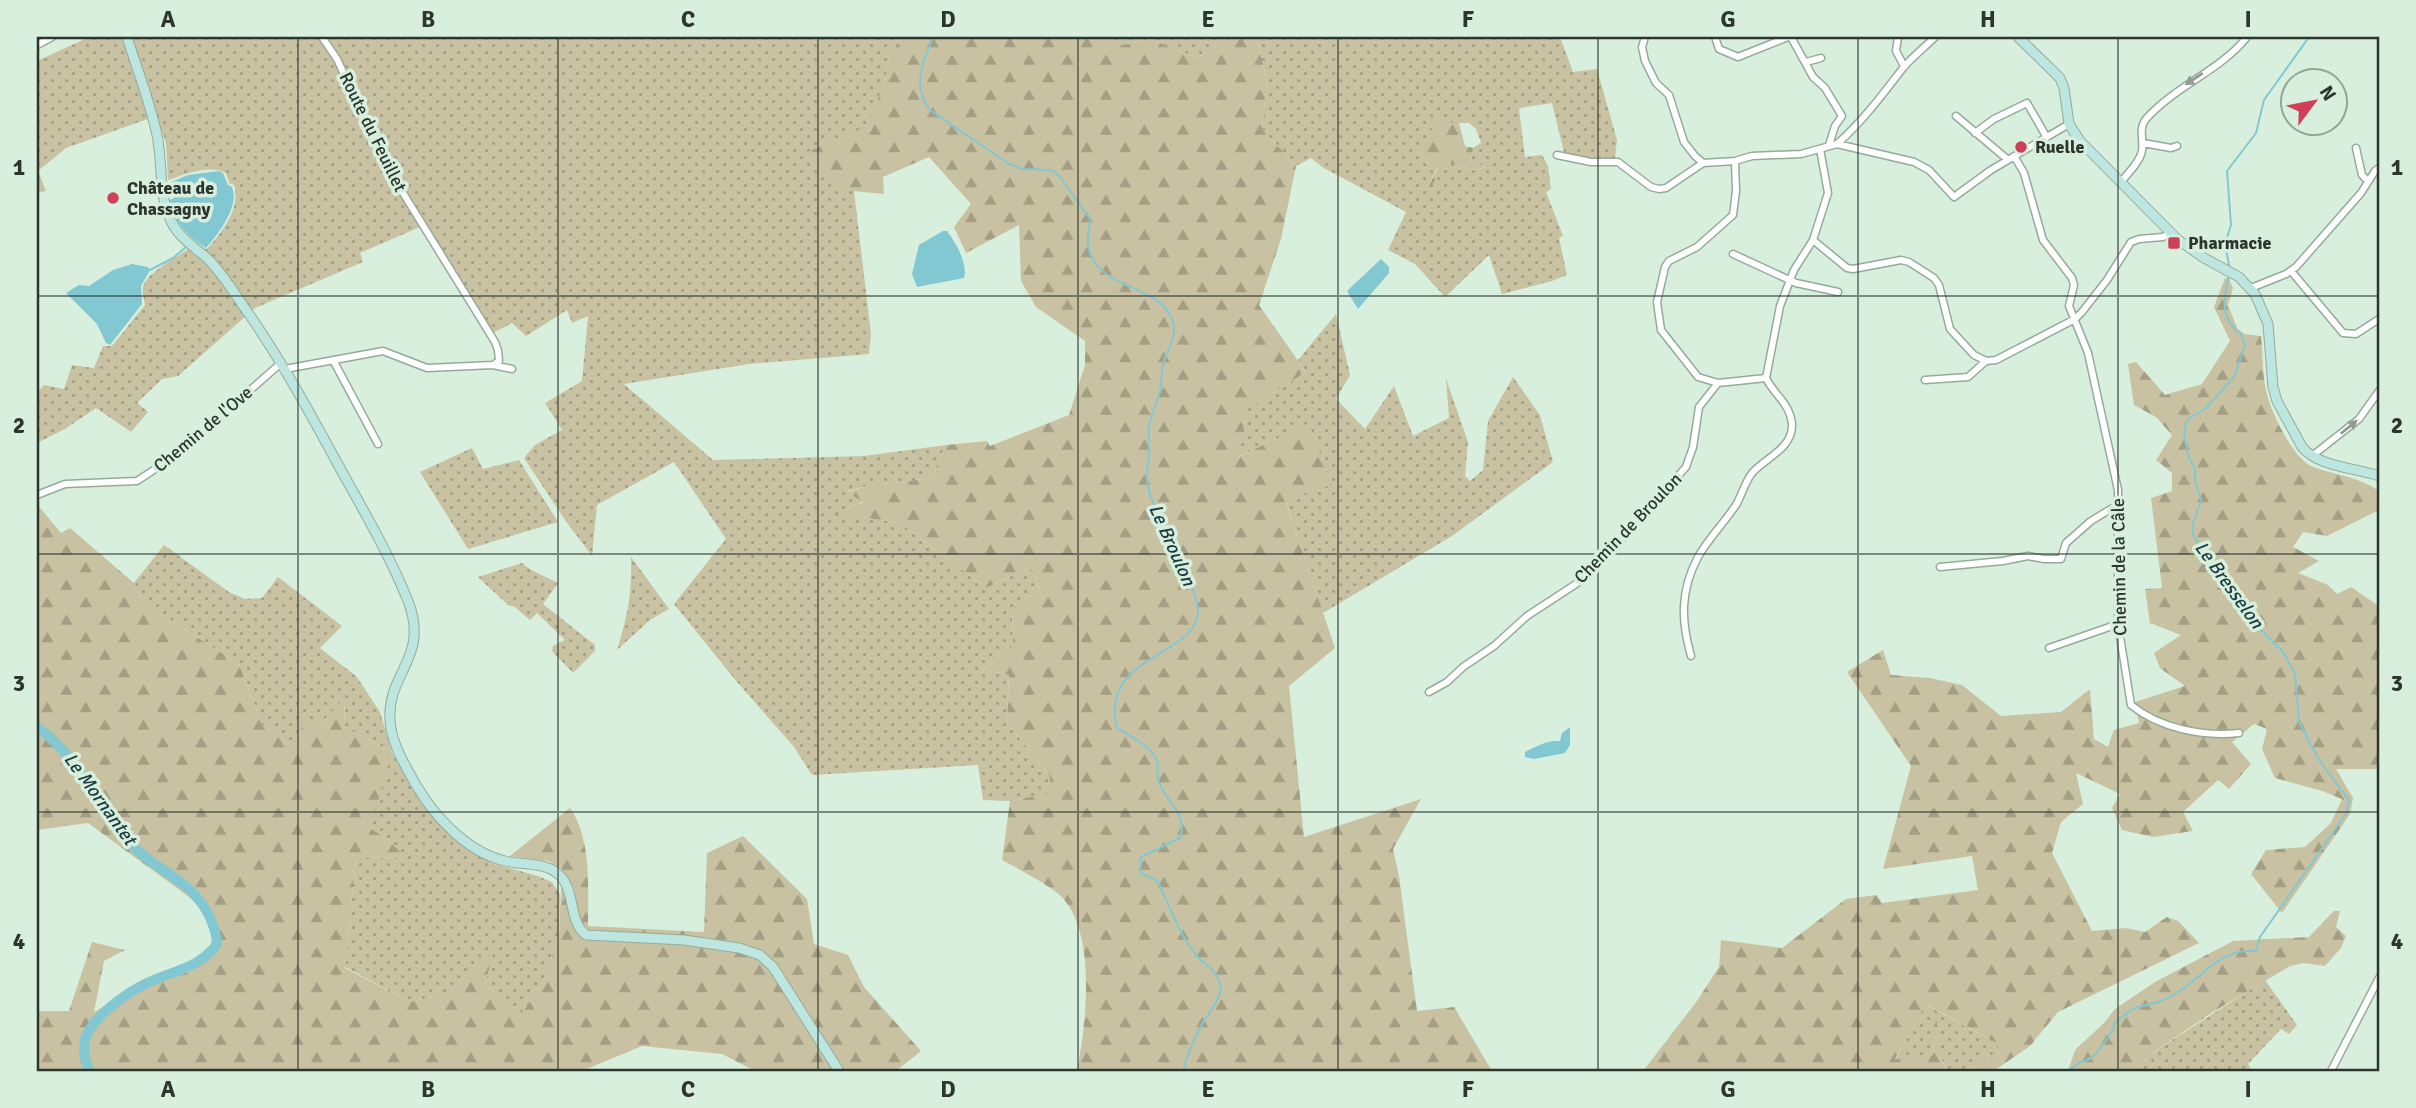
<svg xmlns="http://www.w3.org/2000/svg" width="2416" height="1108" font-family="Signika,sans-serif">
  <defs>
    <pattern id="grass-dots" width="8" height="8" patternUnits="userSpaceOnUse" patternTransform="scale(1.75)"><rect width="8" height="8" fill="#c9c2a2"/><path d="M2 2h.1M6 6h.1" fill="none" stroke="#a39e84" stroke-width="1.8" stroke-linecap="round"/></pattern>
    <pattern id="forest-firs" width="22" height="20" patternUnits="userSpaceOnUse" patternTransform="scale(1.75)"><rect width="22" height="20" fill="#c9c2a2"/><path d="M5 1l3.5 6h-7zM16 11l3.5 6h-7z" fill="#a39e84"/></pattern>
  </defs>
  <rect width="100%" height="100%" fill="#d8efdd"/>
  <!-- grass -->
  <path fill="url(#grass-dots)" fill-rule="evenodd" d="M89 37H901L890 55 885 82 842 190 854 191 871 334 869 354 749 364 624 384 713 460 864 456 946 445 931 478 868 486 847 491 865 501 835 513 900 523 986 588 1031 566 1040 590 1012 608 1013 646 983 670 1009 675 1007 723 1049 774 1053 793 1010 801 983 800 978 765 812 775 794 747 737 682 674 604 726 539 674 462 597 505 592 556 565 520 524 458 535 445 562 430 545 403 582 381 588 316 572 323 567 310 526 336 512 323 493 333 427 224 360 253 363 262 255 308 178 376 162 379 137 403 148 412 131 432 96 408 65 429 37 443V393L44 385 64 389 72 365 94 368 103 346H112L145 305C144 300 142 291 143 287 146 273 176 258 188 249H207C222 232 241 209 234 185L229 183 226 173C209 164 185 174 168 180L166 143 156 116 66 148 38 171 46 191 37 193V61Z
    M1105 37H1234L1197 58 1150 39 1114 47Z
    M1257 37H1560L1573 72 1597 69 1617 140 1615 158H1590L1564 152 1552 103 1519 108 1525 157 1542 155 1548 166 1551 189 1546 192 1563 236 1559 238 1567 275 1552 281 1502 294 1489 255 1445 297 1415 264 1388 250 1406 212 1322 167 1311 158 1296 166 1262 129 1267 82ZM1473 118 1469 123 1476 129 1481 143 1473 148 1471 162 1487 167 1475 170 1449 163 1427 188 1438 167 1426 163 1416 154 1422 153 1440 120 1444 129Z
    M1336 314 1350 375 1336 399 1365 429 1394 386 1413 436 1449 418 1446 379 1468 442 1465 476 1470 481 1483 470 1488 421 1513 377 1540 415 1553 462 1452 536 1323 613 1285 499 1309 424 1237 457 1247 409 1306 372 1298 360Z
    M472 448 483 469 519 460 558 522 468 549 420 472Z
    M164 545 229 592 245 599 262 598 278 577 342 626 320 648 357 677 380 712 392 752 407 779 425 806 462 845 494 864 538 876 552 882 560 894 559 935 544 981 522 1013 485 985 495 943 448 994 410 1002 345 967 356 857 405 858 386 838 363 825 392 752 344 727 345 699 295 749 262 724 239 664 143 603 134 583Z
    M631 557 669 609 650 620 617 650C628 614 632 595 631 557Z
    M522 563 531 570 558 583 543 604 595 645V651L573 673 552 651 553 646 565 640 537 613 530 620 515 607 508 605 478 577Z
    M2265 980 2297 1025 2289 1034 2281 1029 2248 1064 2252 1071H2137L2149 1055Z
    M1925 1004 1998 1044 1999 1051 1967 1071H1947L1942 1059 1936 1022 1933 1055 1926 1060H1895Z"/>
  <!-- forest -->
  <path fill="url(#forest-firs)" d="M901 37H1105L1114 47 1150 39 1197 58 1234 37H1257L1267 82 1262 129 1296 166 1281 239 1259 305 1306 372 1247 409 1238 457 1309 423 1332 485 1285 500 1335 648 1289 686 1304 837 1421 799 1393 849 1399 876 1417 1011 1454 1007 1492 1071H1077C1086 1024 1097 935 1062 897 1050 885 1018 869 1002 860L1010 801 1052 793 1049 774 1007 723 1009 675 983 670 1013 646 1012 608 1040 590 1031 566 986 588 900 523 834 513 864 502 846 492 868 486 931 478 946 445 987 441 990 446 1069 415 1085 365V341L1036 307 1021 281 1019 225 966 253 954 227 971 204 929 157 883 177 884 194 842 190 805 153 866 127 885 82 890 55Z
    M1474 117 1469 123H1459L1465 146 1473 148 1471 162 1489 166 1476 170 1449 163 1425 193 1438 168 1426 163 1415 154 1422 153 1429 133 1440 119 1445 129 1455 120Z
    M2225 278 2229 279 2233 288 2228 305 2237 328 2244 334 2261 336C2263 354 2262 373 2266 390 2270 411 2293 459 2313 467 2336 475 2359 477 2379 491V510L2327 536 2303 532 2293 547 2319 561 2298 573 2328 585 2337 594 2351 587 2379 606V769H2336L2353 798 2350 814 2282 913 2251 874 2266 850 2305 847 2331 823 2342 799 2322 791 2275 778 2262 749 2267 729 2254 724 2232 742 2251 764 2229 789 2218 780 2183 812 2193 831 2153 837 2122 830 2112 808 2120 794 2076 773 2083 804 2061 822 2052 853 2092 931 2126 928 2145 932 2167 917 2178 921 2199 943 2058 1012 2030 1046 1998 1068 1992 1071H1967L1998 1051V1044L1926 1004 1895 1059 1925 1060 1933 1055 1936 1018 1942 1059 1947 1071H1643L1697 1001 1719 967 1721 940 1782 948 1846 899 1876 895 1882 903 1978 890 1972 856 1883 869 1911 766 1847 672 1883 650 1891 675 1930 678 1962 685 2001 716 2061 712 2090 689 2094 739 2108 747 2114 730 2139 723 2135 702 2185 686 2160 668 2154 653 2181 635 2150 623 2145 589 2162 588 2151 498 2172 491V473L2156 460 2172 435 2156 417 2134 405 2128 364 2136 362 2165 395 2202 384 2230 341 2214 307Z
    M37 504 61 533 70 528 134 583 143 603 239 664 262 724 295 749 305 717 321 723 345 697 344 727 392 752 376 808 363 824 386 838 406 858 356 857 345 968 410 1002 448 993 496 941 485 985 522 1013 544 981 559 935 562 869 548 861 510 856 570 808C592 840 588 888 588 926L704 932 707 853 743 836 807 899 814 944 848 955 864 987 921 1051 896 1071H755L722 1054 642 1046 582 1071H37V1011H69L92 942 125 950 104 961 94 1012 218 948 219 930 211 913 88 823 37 830Z
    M2334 911H2340L2336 927 2346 936 2341 948 2325 966 2303 963 2290 966 2213 1012 2149 1055 2137 1071H2068L2075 1050 2104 1023 2115 1009 2155 982 2233 941 2309 937Z"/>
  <!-- water -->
  <path fill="#82c8d2" d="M219 171 223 173 228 185 232 187C240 206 219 233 206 248 186 235 176 223 168 201L174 198 169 183 188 175Z
    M943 231H947C956 243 968 264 964 278L917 287 912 274 919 245Z
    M1381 259 1389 267V273L1358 309 1347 291Z
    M132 264 148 267 150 270 141 286 142 304 110 345 106 343 97 324 66 293 79 285 89 286 113 270Z
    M1570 727V745L1565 753 1534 759 1525 757V752C1537 746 1547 740 1560 741L1562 733Z"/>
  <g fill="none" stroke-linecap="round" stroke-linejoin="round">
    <!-- stream -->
    <path stroke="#82c8d2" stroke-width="2" d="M933 37C923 62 911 85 930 110L1009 164 1022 169 1052 170 1060 177 1090 219C1091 228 1086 236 1088 245 1095 291 1159 283 1172 319 1179 338 1167 347 1163 364 1161 373 1162 382 1160 391 1157 403 1151 414 1149 426 1148 435 1149 444 1149 453 1149 460 1147 467 1147 474 1146 497 1160 513 1169 533 1173 543 1174 553 1179 563 1187 578 1198 594 1198 612 1198 656 1098 655 1117 728 1131 737 1146 743 1156 758 1160 765 1156 771 1158 779 1163 800 1189 813 1180 838L1141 857 1140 873 1158 881C1170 907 1179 936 1199 958 1208 968 1224 976 1220 993 1217 1005 1207 1015 1201 1026 1193 1040 1187 1055 1183 1071
      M150 270 173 258 186 247
      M2230 270 2225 244 2231 225 2227 171 2256 133 2264 100 2309 37
      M2069 1071C2076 1063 2081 1063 2089 1059 2097 1055 2114 1031 2115 1022 2122 1018 2131 1009 2137 1007 2152 1004 2159 1003 2173 995 2203 979 2217 948 2256 951L2260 937 2346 814 2349 800 2319 760 2299 722 2295 674 2283 652 2251 620 2235 598 2234 590 2222 569 2207 560 2193 534V523L2201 500 2195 481V469L2189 458 2184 435 2186 423 2188 419 2205 409 2234 377 2245 345 2241 334C2219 320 2224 296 2229 275"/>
    <!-- river -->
    <path stroke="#82c8d2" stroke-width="10" d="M37 727C80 757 97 807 132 845 151 866 181 877 199 900 209 912 216 929 217 944 200 968 172 971 147 983 128 992 90 1018 85 1040 82 1051 86 1061 89 1071"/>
    <!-- street casing -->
    <g stroke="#95ab9a" stroke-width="9">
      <path id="street" d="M322 37 337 59 387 167 495 342 498 350 499 361 493 365
        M1645 37 1642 47 1645 61 1656 83 1669 95 1684 142 1695 156 1703 163
        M1715 37 1719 49 1738 57 1788 37
        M1791 37 1813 77 1825 88 1842 116 1835 126 1829 145
        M1898 37 1896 51 1904 66
        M37 45 52 37
        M1806 62 1821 58
        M1956 116 2007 159
        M1975 133 1994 119 2027 103 2046 136
        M2143 143 2171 148 2177 146
        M1837 144C1863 121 1882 95 1903 68 1912 57 1925 47 1935 37
        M2356 148 2362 175 2368 181
        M1557 155 1591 162H1618L1651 187 1659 189 1666 188 1703 163 1735 161
        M2014 156 2024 173 2043 240 2072 278 2074 285 2069 306 2088 353 2118 490V624L2131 705C2159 728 2203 737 2239 733
        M2121 182C2128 173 2140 162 2142 151 2144 140 2138 129 2146 119 2175 86 2220 71 2247 37
        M1813 240 1847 268 1853 269 1901 260 1909 262 1934 278 1939 285 1950 329 1974 355 1986 361 1996 360 2075 319 2082 312 2107 280 2131 242 2139 239 2163 237 2170 233
        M1733 254 1796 283 1838 292
        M2291 271 2343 333 2356 334 2379 319
        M2251 288 2286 274 2296 267 2361 193 2375 171 2379 168
        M333 360 378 444
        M285 369 383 351 427 368 493 365 512 369
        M1766 378 1718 383 1698 377 1661 330 1657 302 1665 267 1669 261 1697 247 1733 215 1736 191 1735 161 1752 156 1801 154 1837 144 1914 162 1929 170 1954 197 1991 170 2069 124
        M1766 378 1780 306 1794 270 1813 240 1828 193 1820 149
        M1925 380 1968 377 1986 361
        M2312 456 2359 419 2379 391
        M37 495 65 484 137 481 178 454 281 363
        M1940 567 2003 561 2028 556 2044 559H2061L2066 543 2091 521 2119 504
        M2049 648 2118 624
        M1691 656C1681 621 1680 591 1698 557 1708 539 1724 523 1736 505 1742 495 1745 481 1753 472 1767 457 1793 448 1792 424 1790 403 1774 395 1766 378
        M1429 692 1447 682 1463 667 1494 646 1527 616 1576 584 1614 548 1686 467 1693 447 1699 407 1718 383
        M2331 1071 2379 978"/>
    </g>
    <!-- secondary casing -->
    <g stroke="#95ab9a" stroke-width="11">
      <path id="secondary" d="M127 37C137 69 150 102 157 135 163 164 158 194 171 221 179 238 195 247 208 259 222 273 233 291 244 307 281 359 311 415 341 470 365 513 390 556 408 601 430 658 387 672 390 720 391 743 405 765 416 785 435 817 467 852 505 861 521 865 543 862 557 873 577 889 567 920 586 935L684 940 739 948 760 955 773 967 839 1071
        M2018 37 2060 78 2064 88 2069 124 2080 141 2177 239 2204 258 2239 277 2255 294 2268 324 2273 387 2277 401 2302 447C2318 467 2356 468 2379 476"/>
    </g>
    <!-- street -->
    <use href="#street" stroke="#fff" stroke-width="6"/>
    <!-- secondary -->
    <use href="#secondary" stroke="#bde6e0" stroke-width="9"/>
  </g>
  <!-- one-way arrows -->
  <defs><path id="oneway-solid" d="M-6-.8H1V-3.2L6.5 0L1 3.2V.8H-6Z" transform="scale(1.75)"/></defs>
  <g fill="#969a96">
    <use href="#oneway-solid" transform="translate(2194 79) rotate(146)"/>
    <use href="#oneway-solid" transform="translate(2349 427) rotate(-39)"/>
  </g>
  <!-- grid -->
  <path fill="none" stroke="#2c352e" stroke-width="2" stroke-opacity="0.55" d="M298 37V1071M558 37V1071M818 37V1071M1078 37V1071M1338 37V1071M1598 37V1071M1858 37V1071M2118 37V1071M37 296H2379M37 554H2379M37 812H2379"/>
  <!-- markers -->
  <g fill="#cf3f58" stroke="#d8efdd" stroke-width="2.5">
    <circle cx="2021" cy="147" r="7"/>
    <circle cx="113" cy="198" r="7"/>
    <rect x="2167" y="236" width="14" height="14" rx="3.5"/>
  </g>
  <g text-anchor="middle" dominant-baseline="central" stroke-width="7" stroke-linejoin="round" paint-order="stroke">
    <!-- street labels -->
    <g font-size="18" fill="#2c352e" stroke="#d8efdd">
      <text transform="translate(373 132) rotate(64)">Route du Feuillet</text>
      <text transform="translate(203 429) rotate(-40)">Chemin de l'Ove</text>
      <text transform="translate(1628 528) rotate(-46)">Chemin de Broulon</text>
      <text transform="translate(2119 567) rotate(-91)">Chemin de la Câle</text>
    </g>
    <!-- poi labels -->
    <g font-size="18" font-weight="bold" fill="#2c352e" stroke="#d8efdd" text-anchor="start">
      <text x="2035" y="147">Ruelle</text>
      <text x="127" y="188">Château de<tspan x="127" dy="21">Chassagny</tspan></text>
      <text x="2188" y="243">Pharmacie</text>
    </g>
    <!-- water labels -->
    <g font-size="19" font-style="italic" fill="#1a3c41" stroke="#d8efdd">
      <text transform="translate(1172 545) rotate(66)">Le Broulon</text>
      <text transform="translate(2229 585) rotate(54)">Le Bresselon</text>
      <text transform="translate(100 799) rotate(54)">Le Mornantet</text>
    </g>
  </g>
  <!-- border -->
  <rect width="2416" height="1108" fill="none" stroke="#d8efdd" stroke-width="77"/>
  <!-- north arrow -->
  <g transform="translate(2314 102) rotate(58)"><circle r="33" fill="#d8efdd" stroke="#93a597" stroke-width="2"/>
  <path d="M0-5L12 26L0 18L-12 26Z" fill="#cf3f58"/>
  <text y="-10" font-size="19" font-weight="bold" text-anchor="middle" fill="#2c352e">N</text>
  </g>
  <rect x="38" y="38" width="2340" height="1032" fill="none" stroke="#2c352e" stroke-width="2.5"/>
  <g font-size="23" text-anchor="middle" font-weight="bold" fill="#2c352e">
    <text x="168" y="27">A</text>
    <text x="428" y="27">B</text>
    <text x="688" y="27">C</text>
    <text x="948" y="27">D</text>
    <text x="1208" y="27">E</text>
    <text x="1468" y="27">F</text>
    <text x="1728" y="27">G</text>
    <text x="1988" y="27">H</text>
    <text x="2248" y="27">I</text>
    <text x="19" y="175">1</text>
    <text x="2397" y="175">1</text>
    <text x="19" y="433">2</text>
    <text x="2397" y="433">2</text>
    <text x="19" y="691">3</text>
    <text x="2397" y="691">3</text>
    <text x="19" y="949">4</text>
    <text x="2397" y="949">4</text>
    <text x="168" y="1097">A</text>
    <text x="428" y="1097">B</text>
    <text x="688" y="1097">C</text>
    <text x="948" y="1097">D</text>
    <text x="1208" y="1097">E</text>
    <text x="1468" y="1097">F</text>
    <text x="1728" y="1097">G</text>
    <text x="1988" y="1097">H</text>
    <text x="2248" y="1097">I</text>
  </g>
</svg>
